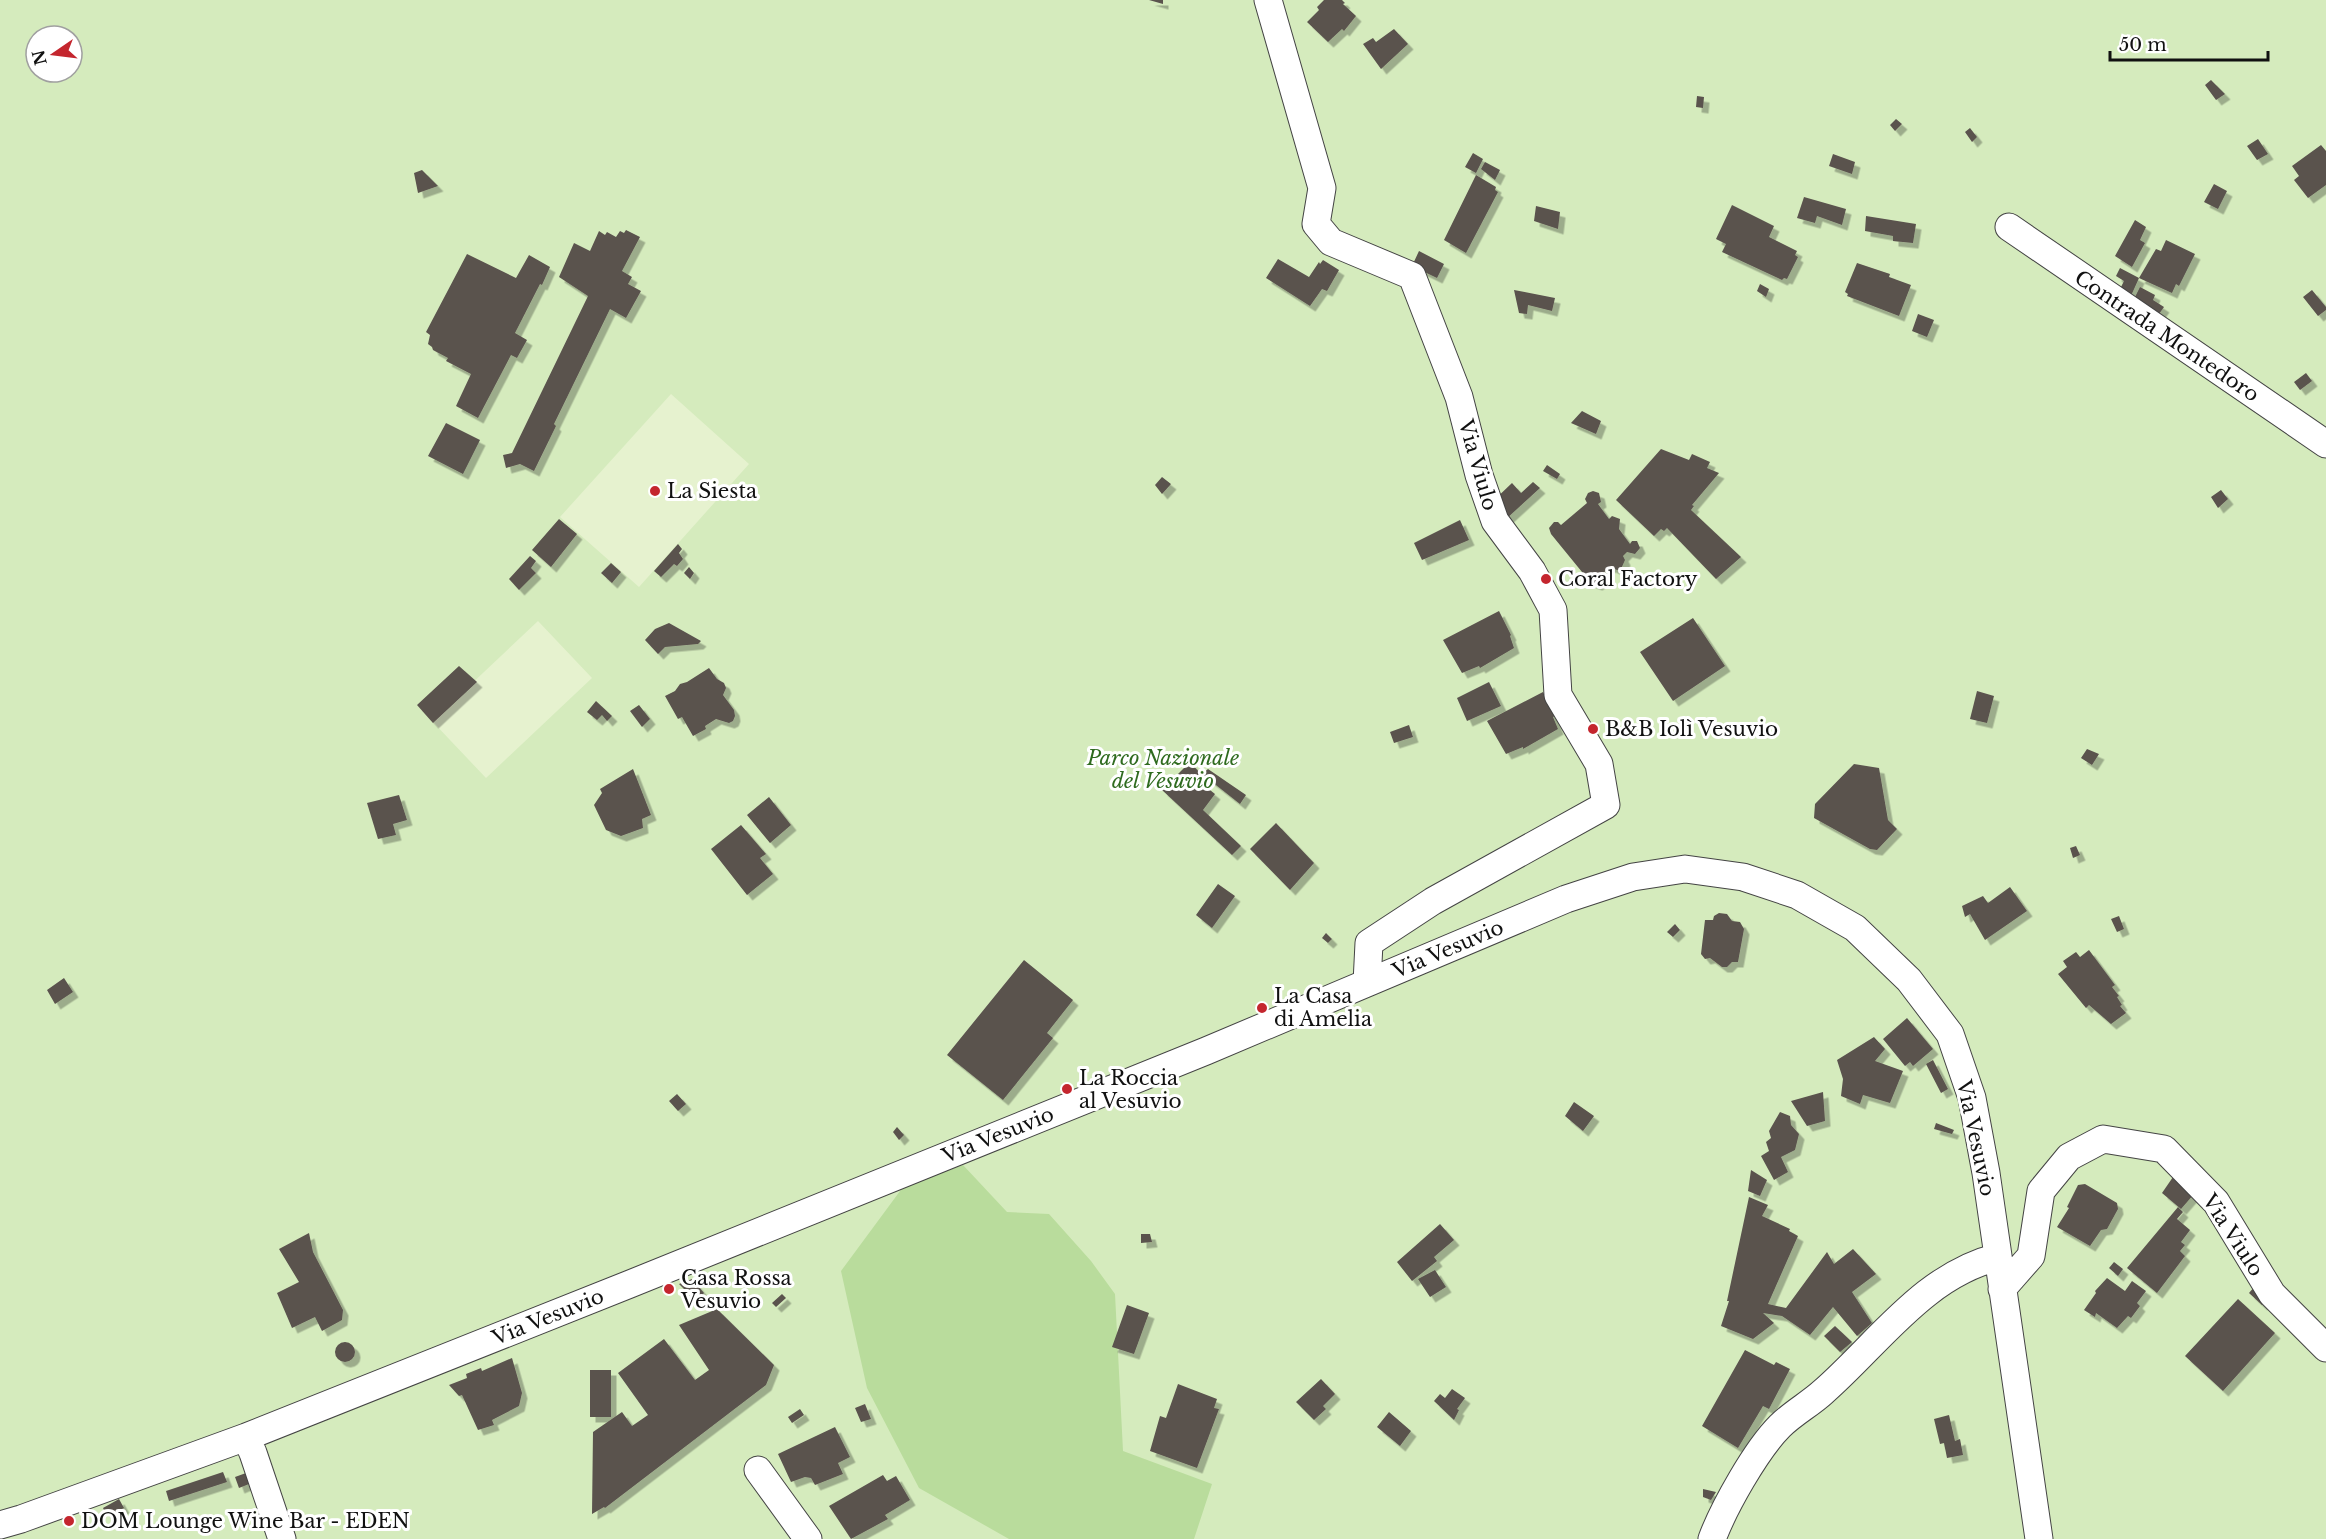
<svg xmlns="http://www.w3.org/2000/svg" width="2326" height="1539" font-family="'Libre Baskerville',serif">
  <defs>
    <filter id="shadow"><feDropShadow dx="5.5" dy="5.5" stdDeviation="0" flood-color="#0004"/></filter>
  </defs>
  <rect width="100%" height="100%" fill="#fffdf5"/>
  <!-- green -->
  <path fill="#d5ebbd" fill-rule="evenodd" d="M0 0H2326V1539H0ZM36 36H72V72H36Z"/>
  <!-- forest -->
  <path fill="#b9dc9c" d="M963 1165 1007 1212 1049 1214 1091 1261 1115 1294 1123 1451 1212 1484 1194 1539H1009L919 1488 867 1388 841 1271 903 1187Z"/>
  <!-- pitch -->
  <path fill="#e6f2cf" d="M671 394 749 464 639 587 560 517Z
    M538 621 592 678 486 778 432 721Z"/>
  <!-- building -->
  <path fill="#5a524d" filter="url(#shadow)" d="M1149 0H1163V4Z
    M1324 0H1342L1345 3 1343 4 1356 16 1344 31 1342 29 1328 42 1307 22 1319 10 1317 7Z
    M1394 29 1408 44 1381 69 1363 44 1373 38 1376 42Z
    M2211 80 2225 94 2216 100 2205 85Z
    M1697 96 1704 97 1703 108 1696 107Z
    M1896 119 1902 124 1895 131 1890 125Z
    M1970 128 1977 137 1972 142 1965 132Z
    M2258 139 2268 154 2257 160 2247 146Z
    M2321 145 2326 151V185L2308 198 2294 180 2299 176 2292 166Z
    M1473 153 1483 159 1476 173 1465 167Z
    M1833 154 1855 162 1852 174 1829 166Z
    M1485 162 1500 170 1495 180 1481 169Z
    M422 170 438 186 418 193 414 173Z
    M1476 175 1496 187 1495 190 1498 192 1466 253 1444 240Z
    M2214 184 2227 191 2218 209 2204 202Z
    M1804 197 1846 209 1842 225 1817 216 1815 223 1797 218Z
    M1732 205 1774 226 1769 237 1797 251 1795 255 1798 257 1787 279 1784 278 1782 280 1722 252 1726 244 1716 239Z
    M1536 206 1560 212 1558 229 1534 221Z
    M1866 216 1916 224 1913 243 1893 241V236L1865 231Z
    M2135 220 2146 227 2140 240 2145 243 2132 267 2115 256Z
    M626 230 640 237 622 271 632 277 628 284 641 291 626 318 610 309 554 424 556 426 534 471 520 464 506 468 503 455 512 453 588 296 559 277 574 243 590 251 599 231 605 235 607 232 616 237 620 231 624 233Z
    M2166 240 2195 254 2179 286 2176 284 2172 293 2139 278 2156 249 2161 251Z
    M1419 251 1444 264 1437 278 1412 266Z
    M467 254 516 278 529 255 550 267 542 285 540 284 515 333 527 340 517 358 511 355 478 418 456 406 471 374 446 361 448 358 433 350 432 347 428 344 430 335 426 332Z
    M1278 259 1309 277 1319 262 1320 264 1323 260 1339 270 1327 291 1322 289 1310 306 1266 278Z
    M1857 263 1890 274 1889 277 1911 285 1899 316 1847 296 1848 294 1845 292Z
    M2120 268 2139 278 2130 298 2119 291 2124 281 2116 276Z
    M1760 284 1769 289 1766 297 1757 291Z
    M2140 287 2155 295 2153 300 2164 307 2159 314 2134 299Z
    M1514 290 1555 298 1552 311 1528 305 1527 314 1519 313Z
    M2312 290 2326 307V310L2318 316 2303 297Z
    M1918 314 1934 320 1927 337 1912 331Z
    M2306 373 2312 381 2300 390 2294 382Z
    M1582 411 1601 421 1596 434 1571 423Z
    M446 423 480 440 463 474 428 456Z
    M1661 449 1689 460 1692 454 1710 462 1707 468 1719 473 1692 505 1694 506 1691 510 1741 557 1716 579 1667 528 1664 531 1661 529 1654 536 1616 500Z
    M1547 465 1560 474 1557 479 1543 471Z
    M1162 477 1171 484 1162 494 1155 485Z
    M1533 482 1540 488 1505 520 1490 504 1512 483 1521 493Z
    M2221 490 2228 499 2218 508 2211 497Z
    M1593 491 1599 493 1601 502 1598 504 1609 519 1612 516 1620 519 1619 529 1630 544 1632 541H1637L1640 548 1635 554 1627 552 1623 556 1625 560 1621 569 1617 570 1610 567 1602 574 1604 580 1597 585 1591 583 1551 534 1549 528 1554 522H1558L1561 525 1587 503 1585 499 1588 493Z
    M559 519 577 534 551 567 532 550Z
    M1460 520 1469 540 1422 560 1414 543Z
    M678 544 682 549 679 553 683 559 677 566 674 564 661 577 654 571Z
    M530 556 536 561 531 568 536 573 519 590 509 579Z
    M611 563 621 572 612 583 601 573Z
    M689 567 694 573 690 579 684 573Z
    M1499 611 1511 635 1510 636 1514 648 1480 668 1479 666 1462 673 1443 640Z
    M1693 618 1725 666 1673 701 1640 652Z
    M669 623 701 641 698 644 665 647 658 654 645 640 655 629Z
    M459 666 477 682 433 723 417 705Z
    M709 668 717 679 724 683 726 688 723 695 734 710 735 716 733 721 729 723 716 719 705 726 706 729 693 736 682 717 678 719 665 696 675 691 680 684 687 682Z
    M1489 682 1501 706 1467 721 1457 698Z
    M1977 691 1994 696 1987 723 1970 719Z
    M1543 692 1555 716 1553 717 1558 729 1523 749V747L1506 754 1487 721Z
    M596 701 612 716 607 721 602 715 597 720 587 712Z
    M639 705 650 719 642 727 630 711Z
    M1409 725 1413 737 1394 743 1390 732Z
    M2087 749 2099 754 2092 765 2081 758Z
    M1190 762 1200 773 1196 779 1215 794 1203 810 1241 846 1232 855 1162 790Z
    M1854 764 1879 768 1888 820 1897 829 1877 850 1870 849 1814 818 1815 804Z
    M633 769 651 815 642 819 643 828 621 836 606 830 594 805 602 793 600 789Z
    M1208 769 1246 795 1240 804 1202 774Z
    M399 795 407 820 393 824 396 835 378 839 367 803Z
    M769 797 791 825 770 843 747 815Z
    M1276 823 1314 863 1290 890 1250 849Z
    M741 825 766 854 760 858 773 874 747 895 711 849Z
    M2076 846 2080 855 2073 858 2070 848Z
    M1218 884 1235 896 1212 928 1196 915Z
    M2010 887 2027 911 1985 940 1970 914 1965 917 1962 906 1983 896 1988 903Z
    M1719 913 1727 914 1732 921 1740 922 1744 929 1738 962H1732L1727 967H1722L1710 958 1705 959 1701 954 1705 920H1713L1714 916Z
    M2119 916 2124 929 2117 932 2111 919Z
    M1675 924 1680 930 1673 937 1667 932Z
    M1326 933 1332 939 1328 943 1322 938Z
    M2089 950 2115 985 2112 987 2119 996 2117 997 2122 1005 2120 1006 2126 1013 2111 1024 2089 1005 2086 1008 2058 974 2067 967 2063 961 2076 952 2080 957Z
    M1024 960 1073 1000 1047 1033 1053 1038 1003 1100 947 1055Z
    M64 978 73 992 55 1004 47 990Z
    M1907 1018 1933 1049 1913 1066 1910 1062 1905 1066 1883 1039Z
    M1874 1037 1885 1049 1875 1061 1903 1071 1890 1103 1863 1095 1860 1104 1841 1096 1843 1079 1837 1060Z
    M1933 1060 1948 1089 1941 1093 1926 1064Z
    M1823 1092 1825 1121 1807 1126 1791 1101Z
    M677 1094 686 1104 678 1111 669 1101Z
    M1574 1102 1594 1116 1583 1131 1565 1116Z
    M1780 1112 1790 1116 1791 1125 1799 1134 1795 1150 1781 1157 1788 1172 1774 1180 1761 1156 1769 1151 1766 1142 1771 1138 1769 1131Z
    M1936 1123 1954 1130 1952 1134 1934 1129Z
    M897 1127 904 1135 899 1140 893 1132Z
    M1751 1170 1767 1180 1760 1196 1748 1191Z
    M2173 1177 2194 1194 2181 1209 2162 1193Z
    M2085 1184 2117 1203 2118 1209 2107 1229 2101 1230 2090 1246 2057 1227 2069 1208 2067 1207 2078 1185Z
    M1749 1197 1768 1205 1762 1216 1790 1229 1789 1231 1798 1236 1768 1304 1786 1308 1827 1252 1834 1264 1853 1249 1876 1274 1852 1292 1872 1323 1857 1336 1833 1307 1810 1335 1782 1316 1763 1313 1774 1323 1753 1339 1721 1326 1729 1301H1727Z
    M2178 1207 2183 1212 2177 1219 2190 1230 2181 1242 2185 1245 2180 1251 2185 1256 2157 1293 2127 1268Z
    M1440 1224 1454 1240 1434 1257 1437 1261 1412 1281 1397 1262Z
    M309 1233 313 1252 343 1310 342 1320 322 1331 315 1317 292 1328 277 1293 299 1282 279 1249Z
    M1141 1234H1150L1152 1242 1141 1243Z
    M2114 1262 2123 1269 2118 1276 2109 1268Z
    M1435 1270 1446 1287 1430 1297 1418 1279Z
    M2107 1278 2125 1291 2132 1281 2146 1291 2137 1303 2140 1306 2131 1318 2128 1316 2117 1328 2096 1313 2095 1317 2084 1310 2096 1293 2095 1291Z
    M692 1279 704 1293 696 1301 679 1284Z
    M2255 1286 2265 1300 2262 1305 2249 1293Z
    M782 1294 786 1298 776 1307 772 1303Z
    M2238 1299 2275 1333 2223 1391 2185 1356Z
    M1127 1305 1149 1313 1134 1354 1112 1347Z
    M717 1309 774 1365 766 1385 605 1508 604 1507 592 1514 593 1432 622 1412 632 1426 648 1415 618 1373 664 1339 695 1380 709 1370 679 1325Z
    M1835 1326 1852 1342 1840 1352 1824 1336Z
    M335 1352a10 10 0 1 1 20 0a10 10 0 1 1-20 0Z
    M1745 1350 1774 1365 1776 1362 1790 1369 1769 1409 1763 1406 1738 1448 1702 1426Z
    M512 1358 522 1393 519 1406 492 1420 494 1425 478 1430 462 1395 459 1396 449 1385 467 1378 466 1374 481 1368 482 1371Z
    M590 1370H611V1417H590Z
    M1321 1379 1335 1394 1323 1406 1326 1409 1314 1420 1296 1402Z
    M1178 1384 1217 1399 1214 1408 1219 1409 1197 1468 1150 1451 1160 1416 1166 1418Z
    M1452 1389 1465 1398 1457 1409 1459 1410 1454 1420 1434 1401 1440 1394 1445 1398Z
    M865 1404 871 1419 861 1422 855 1408Z
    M800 1409 804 1415 792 1423 788 1417Z
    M1389 1412 1411 1431 1400 1446 1377 1427Z
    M1949 1415 1955 1441 1960 1439 1963 1455 1947 1458 1944 1443 1940 1444 1934 1419Z
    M835 1427 850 1457 838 1463 843 1474 815 1485 811 1478 805 1477 791 1482 778 1454Z
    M223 1472 227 1482 169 1501 166 1491Z
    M246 1473 249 1484 239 1488 235 1477Z
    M883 1475 887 1481 896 1476 910 1500 885 1515 888 1519 851 1539 829 1506Z
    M1703 1489 1716 1492 1711 1500 1703 1497Z
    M119 1499 124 1508 107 1516 103 1508Z"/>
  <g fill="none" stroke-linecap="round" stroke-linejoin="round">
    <!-- minor casing -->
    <g stroke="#444" stroke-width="29">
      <path id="minor" d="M1268 0 1322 188 1316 224 1331 242 1412 276 1459 397 1479 475 1495 521 1532 571 1553 610 1558 695 1599 764 1606 805 1433 901 1369 943 1367 983
        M2009 227 2326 444
        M2002 1289 2031 1256 2041 1191 2069 1157 2103 1139 2164 1149 2216 1202 2272 1294 2326 1348
        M246 1437 253 1453 282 1539
        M758 1470 808 1539
        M0 1525 21 1519 246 1437 630 1284 1206 1051 1566 899 1633 877 1685 869 1743 877 1797 895 1855 928 1909 980 1950 1034 1972 1098 1986 1173 2039 1539
        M1712 1539C1724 1507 1756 1450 1780 1426 1793 1413 1810 1404 1823 1392 1878 1344 1924 1275 1998 1257"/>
    </g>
    <!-- minor -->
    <use href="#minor" stroke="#fff" stroke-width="27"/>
  </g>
  <!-- markers -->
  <g fill="#c4262e" stroke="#fff" stroke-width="2">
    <circle cx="655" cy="491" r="6"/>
    <circle cx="1546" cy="579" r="6"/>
    <circle cx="1593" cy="729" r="6"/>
    <circle cx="1262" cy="1008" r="6"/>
    <circle cx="1067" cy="1089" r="6"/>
    <circle cx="669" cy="1289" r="6"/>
    <circle cx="69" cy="1521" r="6"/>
  </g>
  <g text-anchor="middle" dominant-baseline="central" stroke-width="6" stroke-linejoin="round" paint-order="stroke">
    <!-- street labels -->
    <g font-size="20" fill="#111" stroke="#fff">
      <text transform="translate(2167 336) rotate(34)">Contrada Montedoro</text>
      <text transform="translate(1478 465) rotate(74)">Via Viulo</text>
      <text transform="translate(1448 949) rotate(-23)">Via Vesuvio</text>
      <text transform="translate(998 1135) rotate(-22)">Via Vesuvio</text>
      <text transform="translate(1976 1138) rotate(78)">Via Vesuvio</text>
      <text transform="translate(2233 1235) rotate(57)">Via Viulo</text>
      <text transform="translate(548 1317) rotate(-22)">Via Vesuvio</text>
    </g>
    <!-- poi labels -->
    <g font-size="20" fill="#111" stroke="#fff" text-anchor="start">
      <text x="667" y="491">La Siesta</text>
      <text x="1558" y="579">Coral Factory</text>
      <text x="1605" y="729">B&amp;B Iolì Vesuvio</text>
      <text x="1274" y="996">La Casa<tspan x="1274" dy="23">di Amelia</tspan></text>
      <text x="1079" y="1078">La Roccia<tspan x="1079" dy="23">al Vesuvio</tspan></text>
      <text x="681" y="1278">Casa Rossa<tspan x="681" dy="23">Vesuvio</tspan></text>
      <text x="81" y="1521">DOM Lounge Wine Bar - EDEN</text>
    </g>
    <!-- park labels -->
    <g font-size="20" font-style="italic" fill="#2f6b1f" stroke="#fff">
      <text x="1163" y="758">Parco Nazionale<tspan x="1163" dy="23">del Vesuvio</tspan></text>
    </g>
  </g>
  <!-- north arrow -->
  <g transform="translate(54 54) rotate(256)"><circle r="28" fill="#ffffff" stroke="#a0a0a0" stroke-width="1.5"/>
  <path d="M0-4.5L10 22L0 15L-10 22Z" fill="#c4262e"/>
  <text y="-9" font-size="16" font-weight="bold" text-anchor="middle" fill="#111111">N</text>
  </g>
  <!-- scale -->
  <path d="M2110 51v9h158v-9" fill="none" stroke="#111111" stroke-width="3"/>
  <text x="2119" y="51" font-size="18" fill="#111111" stroke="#ffffff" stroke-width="4.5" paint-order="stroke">50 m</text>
</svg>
